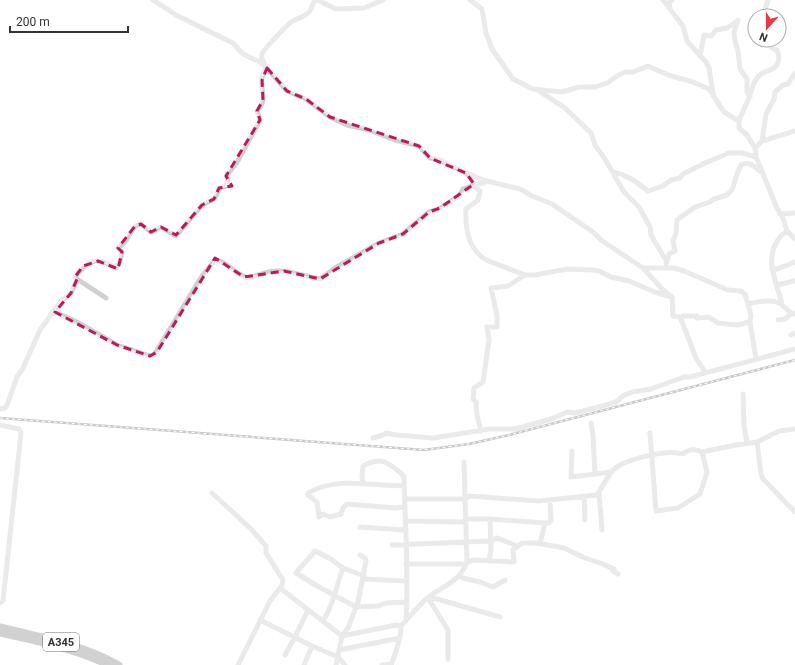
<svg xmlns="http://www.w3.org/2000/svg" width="795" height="665" font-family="Roboto,sans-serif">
  <rect width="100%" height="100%" fill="#fff"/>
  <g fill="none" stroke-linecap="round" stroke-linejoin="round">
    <!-- minor -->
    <path stroke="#d0d0d0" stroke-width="5" d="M153 0 176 15 233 43 243 54 262 63 287 91 306 99 330 117 347 125 369 130 395 140 419 146 430 158 440 160 466 173 471 177 474 184 473 186 480 191 478 200 466 209C465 227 468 249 486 260L525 275
      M317 0 336 9 364 8 383 0
      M470 0 482 9 486 33 492 49 513 79 533 89 562 92 579 87H595L607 83 617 76 625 72H633L648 66 668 75 693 82 709 89 719 104
      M663 0 683 26 687 41 706 62 709 68 713 93
      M670 9 669 3 672 0
      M763 16 768 0
      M738 20 734 32 735 41 738 51 740 69 747 79V92L750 97
      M700 56 704 35 711 36 716 30 727 28 736 22
      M539 91 565 108 591 133 595 145 605 159 624 192 639 207 650 227 651 235 667 262
      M717 102 724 112 739 121V128L747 135 755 148 756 157 777 208 783 218 787 231 795 239
      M739 121C742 112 747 104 750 95 753 86 753 81 761 74 766 70 774 70 777 65 780 60 779 55 777 50L772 48 765 40
      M762 141 766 114 774 99 775 92 783 85 788 84 795 73
      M755 148 762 141 795 131
      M613 172C628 175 636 182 648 191L663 186 671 180 680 178 683 174 705 163 729 153H742L756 157
      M469 174 483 180 520 189 532 196 552 204 593 232 601 240 643 268 663 290 672 297 673 316 679 317 681 319 696 358 705 372
      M472 185C477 182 482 186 487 181
      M780 214 795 213
      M666 264 669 254 675 251 673 241 676 234 677 220 695 207 710 202 714 199 727 195 732 190 737 174 741 165C749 161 754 166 760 171
      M643 268H674L684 271 728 290 740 291 745 294 751 315 750 322 737 325 718 323 709 317 697 318V316H683L681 319
      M772 269H777L795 262
      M77 279 106 298
      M777 285 795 281
      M748 304C756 302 775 298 782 305 787 309 788 313 795 314
      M782 304C777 283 764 260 778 240 780 236 784 233 787 231
      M55 312 77 322 117 345 150 356 154 355 202 276 215 260C225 260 236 275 248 278 258 276 266 271 276 271 291 270 305 277 320 279L335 268 379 243 403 234 429 212 437 210 459 196 463 189 473 186
      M778 320 785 319 792 313
      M750 322 756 359
      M791 335 795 333
      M743 394 744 426 747 443
      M0 409 5 408 7 405 17 377 23 368 40 330 61 301 71 293 77 279 75 277C89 259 97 256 116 268L120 261 122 252 118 248 125 242 135 226 141 224 151 232 161 227 176 236 202 205 214 199 218 192 219 188 226 186 228 179 226 176 236 164 259 122 260 120 257 111C259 108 263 104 263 100 263 89 258 77 267 68 264 64 261 59 262 54 263 50 287 25 291 22 297 18 303 18 308 13 312 10 312 4 315 0
      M591 423 593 436 595 474
      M0 425 19 429 21 433 3 601 0 603
      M481 431 477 415 476 402 473 399 474 388 483 382 489 340 487 327H497V316L491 288 508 286 525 275H535L567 269 593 270 599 271 611 277 629 281 657 293 672 297
      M650 433 656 511 678 508 700 494 707 472 702 452
      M373 438 383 435 386 433 397 435 433 438 489 429H515L551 419 567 412 575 413 602 406 616 402 624 395 632 392 651 389 684 377H690L795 349
      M757 442 761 474 763 479 795 512
      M572 451 571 477 612 472
      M363 484 362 476 363 466C382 456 387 462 402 474L404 477C405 525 409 573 406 621
      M404 486C372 486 337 476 308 493V495L317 502 319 517 323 514 330 517 341 514 343 508 347 504 395 508 404 507
      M599 492 602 530
      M212 493 251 529 266 546V553L283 580 282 585 270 601 238 665
      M584 496 585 520
      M405 499H465L470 496 539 501 597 495C603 487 607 476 614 469 626 459 668 449 682 454 689 449 695 448 702 452L736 445 757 442 779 431 795 429
      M465 519H490L545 523
      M405 521 465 522
      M360 527 405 530
      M540 544 545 523H549L551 520 550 500
      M392 545 491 541 497 538 517 546
      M489 561 491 550 490 519
      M467 562 474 560 514 562 513 550 522 543H537L564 548 585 558 603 564 614 569 613 571 618 574
      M406 564H460L465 565
      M343 568 331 559 315 551 296 573 319 587 356 607 378 606 386 603 407 602
      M460 576 463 578 480 582 493 587 505 580
      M364 579 406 581
      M280 588 342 636 396 625 401 626
      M260 620 312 646 338 657 345 665
      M323 621C334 604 336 587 343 568L364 576
      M295 637 308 610
      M339 650 400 638
      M285 655 295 637
      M448 659V630L428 598 437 599 500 617
      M304 665 312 646
      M336 665 342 636 348 628 358 602 366 561 365 558 360 555
      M382 665 391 664
      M391 665C396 653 401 640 401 626 408 618 416 609 424 601 440 586 459 584 467 562L464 462"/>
    <!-- highway -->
    <path stroke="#9a9a9a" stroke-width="7" d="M0 627C40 637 83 644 119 665
      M0 633C36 641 74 649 108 665"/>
    <!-- rail casing -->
    <g stroke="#888" stroke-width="2.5">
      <path id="rail" d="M0 418 424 450 469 444 509 435 795 360"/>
    </g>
    <!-- rail -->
    <use href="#rail" stroke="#fff" stroke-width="1" stroke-dasharray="3" stroke-linecap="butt"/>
  </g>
  <!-- marked area -->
  <path d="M0 0H795V665H0ZM267 68 287 91 306 99 330 117 419 146 430 158 466 173 474 184 440 208 429 212 403 234 379 243 320 279 284 271 244 277 215 258 157 352 150 356 117 345 55 312 71 293 77 279 75 277 83 266 98 261 118 269 122 252 118 248 135 226 141 224 151 232 161 227 176 235 202 205 214 199 219 188 232 186 226 176 260 120 257 111 263 100 262 80Z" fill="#fff" fill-opacity=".55" fill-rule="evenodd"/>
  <path fill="none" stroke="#c2185b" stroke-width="3" stroke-dasharray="8 5" stroke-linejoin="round" d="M267 68 287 91 306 99 330 117 419 146 430 158 466 173 474 184 440 208 429 212 403 234 379 243 320 279 284 271 244 277 215 258 157 352 150 356 117 345 55 312 71 293 77 279 75 277 83 266 98 261 118 269 122 252 118 248 135 226 141 224 151 232 161 227 176 235 202 205 214 199 219 188 232 186 226 176 260 120 257 111 263 100 262 80Z"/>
  <g text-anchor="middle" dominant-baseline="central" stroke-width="4" stroke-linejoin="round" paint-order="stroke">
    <!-- shield labels -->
    <rect fill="#fff" stroke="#707070" stroke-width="1" x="43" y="633" width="36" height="18" rx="3"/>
    <g font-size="11" font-weight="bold" fill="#333">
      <text x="61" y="642">A345</text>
    </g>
  </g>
  <!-- north arrow -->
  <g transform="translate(767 28) rotate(201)"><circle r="19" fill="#ffffff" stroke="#adadad"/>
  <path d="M0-3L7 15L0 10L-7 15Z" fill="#e63946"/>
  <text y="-6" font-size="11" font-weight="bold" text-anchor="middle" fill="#333333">N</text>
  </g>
  <!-- scale -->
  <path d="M10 26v6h118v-6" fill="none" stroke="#333333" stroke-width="2"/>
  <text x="16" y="26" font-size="12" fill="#333333" stroke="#ffffff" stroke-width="3" paint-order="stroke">200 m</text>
</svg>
